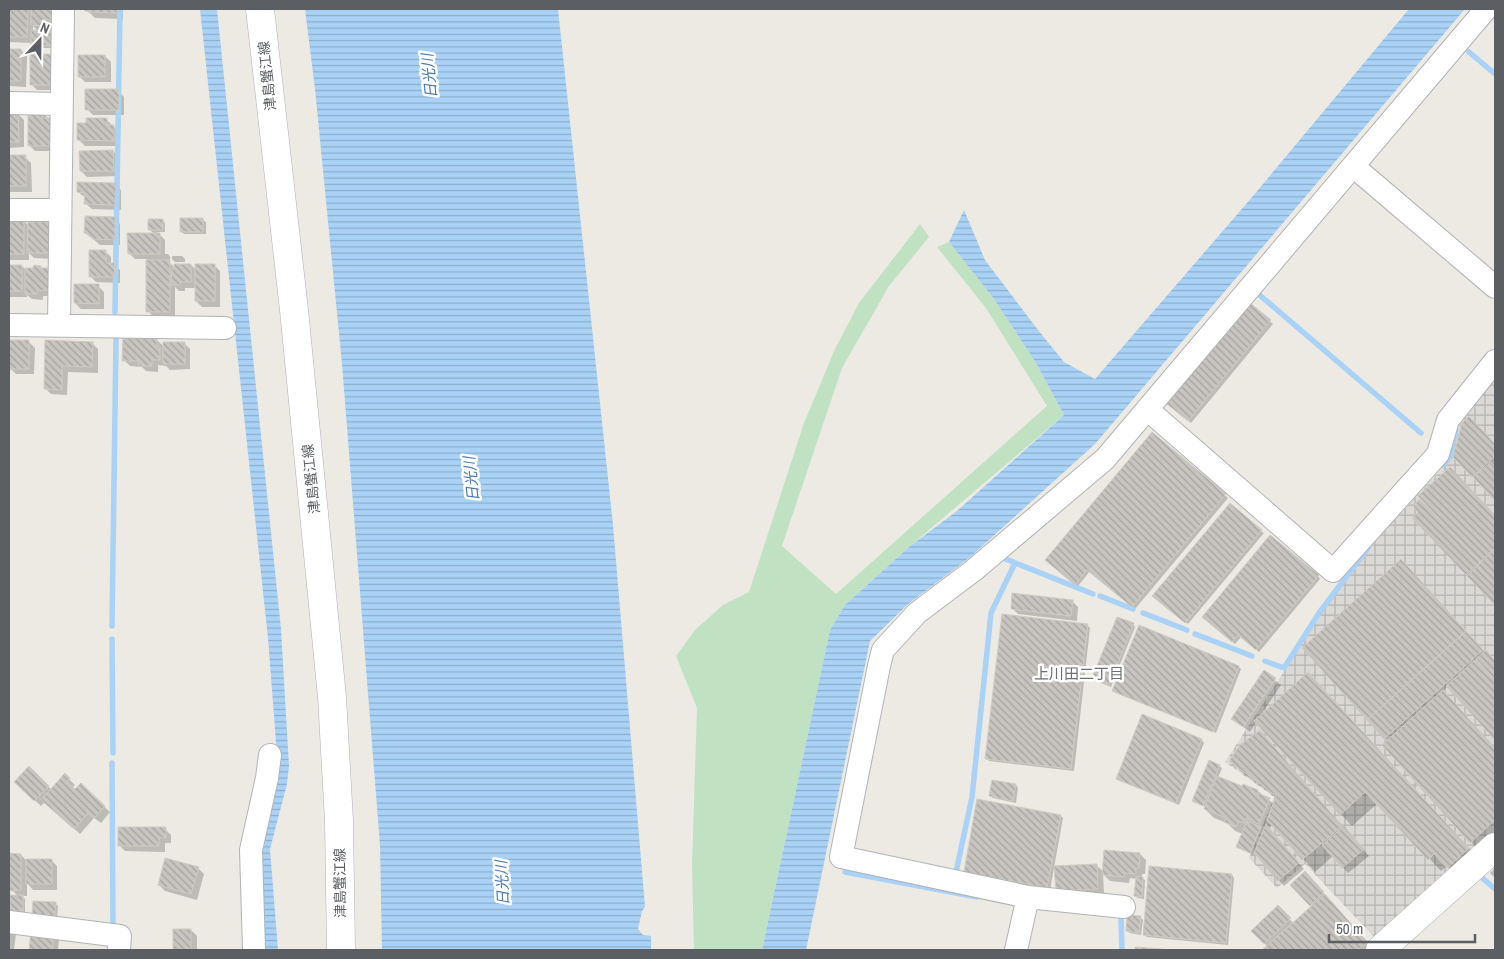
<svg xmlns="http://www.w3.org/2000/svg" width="1504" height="959" font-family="'Archivo Narrow','Noto Sans JP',sans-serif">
  <defs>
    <pattern id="industrial-grid" width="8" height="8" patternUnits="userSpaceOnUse" patternTransform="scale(1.25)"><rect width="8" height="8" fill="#dbd9d5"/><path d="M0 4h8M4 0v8" fill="none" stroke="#b5b3b0"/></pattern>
    <pattern id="water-rules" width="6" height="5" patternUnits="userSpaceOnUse" patternTransform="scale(1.25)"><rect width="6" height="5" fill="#a9d2f6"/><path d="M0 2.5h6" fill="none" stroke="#8daecb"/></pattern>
    <pattern id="building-back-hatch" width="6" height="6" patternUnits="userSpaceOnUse" patternTransform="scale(1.25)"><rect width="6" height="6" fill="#c8c5c0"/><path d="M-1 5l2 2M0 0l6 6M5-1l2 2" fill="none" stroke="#a5a39f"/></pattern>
  </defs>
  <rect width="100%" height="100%" fill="#eceae3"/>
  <!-- industrial -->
  <path fill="url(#industrial-grid)" d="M1495 380V833L1377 940 1305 864 1277 888 1249 858 1274 797 1225 762 1321 614 1381 534 1451 459 1460 423Z"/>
  <!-- green -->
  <path fill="#c1e2c2" d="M920 224 929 237 889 286 842 368 782 546 836 594 1047 406 986 308 937 247 949 242 994 299 1036 363 1064 415 909 547 845 605 830 630 762 950H694L692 866 697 708 676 656 695 630 723 605 749 592 804 423 835 349 859 303Z"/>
  <!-- water -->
  <path fill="url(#water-rules)" d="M200 9H217L281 629 289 766 287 784 270 849 278 950H263L257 852 277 755 268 638Z
    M305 9H558L613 525 645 907 642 911 638 929 643 935 651 936V950H382L380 845 342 364 315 89Z
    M1409 9H1465L1095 444 969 558 908 604 870 641 806 950H762L830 630 845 605 909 547 957 511 1064 415 1036 363 994 299 949 242 964 210 985 260 1038 330 1064 362 1095 379 1253 196Z"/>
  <!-- shadow -->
  <path fill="#0003" fill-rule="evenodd" d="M9 9H59L61 25H48V32L58 48H35L32 43 9 42ZM33 26 39 32H33Z
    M83 9H123V19L95 18 89 12 85 11Z
    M9 50H21L27 56 26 87 9 86Z
    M31 55 59 90H37L31 84Z
    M105 56 111 62V82H85L79 76Z
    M118 91 124 97V115H93L87 109Z
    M42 112 48 118 59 151H35L29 145Z
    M9 114H18L24 120V147L9 148Z
    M106 119 119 132 120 146H85L79 140 87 124Z
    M113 151 119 157V176L87 177 81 171Z
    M9 157H25L31 163 32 192H9Z
    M115 184 121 190V210L92 209 86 204V198L78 192Z
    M114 218 120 224V245H100L86 233Z
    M162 220 165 223V232H157L165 240V254H168L172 259V256H182L185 259V262H175L170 257V263L175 268 191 265 196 270 214 265 220 271V307H202L196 301V288H185V291H179L175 287V317H154L148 311 147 259H135L129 253 154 234 150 230Z
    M203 220 206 222V234H184L181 231Z
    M24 221 29 226 56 259 34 258 29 253V260H9V232H11Z
    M105 251 111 257V264H114L120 270V283L96 282 90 276Z
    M9 266H22L25 269 34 270 41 267 56 296H43V300L32 299 27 295V297H9Z
    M98 286 104 292V309H81L75 303Z
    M1250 304 1273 324 1191 423 1171 406Z
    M157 340 164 347 184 343 190 349V369L170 370 166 366 158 365V372L146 371 142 367 130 366 124 360Z
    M9 341 29 342 35 348 34 374H16L12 370H9Z
    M47 342 92 343 98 349V373L68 372 67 395 51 394 45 388Z
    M1475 423 1495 445V499L1454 456Z
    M1152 434 1228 498 1135 609 1090 571 1078 586 1050 562Z
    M1459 477 1495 516V604L1414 518 1426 503ZM1476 557 1483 564H1480L1475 559Z
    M1261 531 1264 533 1188 624 1156 598Z
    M1413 573 1495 663V738L1448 686 1443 691 1495 748V843L1483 854 1471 842 1388 741 1368 719Z
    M1318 576 1320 579 1259 652 1241 637 1235 644 1206 619Z
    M1072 601 1078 607 1077 621 1018 614 1012 608Z
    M1004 615 1088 626 1090 628 1074 771 989 761 987 758Z
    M1133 624 1135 627 1111 687 1096 681 1094 678Z
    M1140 626 1239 667 1241 669 1216 733 1116 693 1114 690Z
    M1264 672 1281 685 1261 715 1320 686 1481 861 1460 880 1447 866 1441 871 1378 803 1352 826 1256 722 1250 732 1232 719Z
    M1143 716 1202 740 1204 743 1179 805 1120 781 1117 778Z
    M1260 732 1369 856 1348 873 1333 856 1315 872 1272 824 1269 830 1304 869 1284 886 1254 852 1253 855 1238 847 1243 834 1235 831 1227 823 1214 818 1205 809 1206 807 1194 801 1219 766 1222 768 1218 778 1242 788 1243 786 1258 791 1274 804 1277 798 1243 773 1230 761Z
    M29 768 52 790 65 775 75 785 72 788 75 791 81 785 110 812 101 823 94 818 80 834 45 802 41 806 15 782Z
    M1016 785 1018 788 1016 803 993 798 990 796Z
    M1061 816 1063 818 1050 890 968 874Z
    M165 829 171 835V843H165V852L125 851 119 845Z
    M1140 854 1146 860 1145 874H1142V878L1145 880 1144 899 1138 898 1135 896 1137 879 1130 878 1129 883 1110 881 1103 874 1104 894 1063 896 1096 865 1104 872Z
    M9 855H21L27 861 51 860 57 866V890H33L27 883V896H22L25 899V913H14L11 910 18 896 12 890V882H9Z
    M198 868 204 874 197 900 165 891 159 885Z
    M1495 868V878L1490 873Z
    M1305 873 1329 899 1375 950H1264L1268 947 1253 931 1278 907 1294 924 1313 907 1292 885Z
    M1232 875 1234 878 1228 945 1147 937 1144 935Z
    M55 903 58 906 57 918 36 917Z
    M1140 917 1143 920 1141 935 1130 933 1127 931Z
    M9 927 16 933 14 950H9Z
    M191 930 197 936V950H174V931Z
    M32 932 53 934 59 940 58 950H30Z"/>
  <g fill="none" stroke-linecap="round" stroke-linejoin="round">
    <!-- stream -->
    <path stroke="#a9d2f6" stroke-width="5.5" d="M1469 52 1495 74
      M1256 292 1421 433
      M115 312 120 9
      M1443 465 1450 457 1456 430
      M1003 558 1093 594
      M1100 596 1133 609
      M1143 613 1187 630
      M112 626 116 339
      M1195 634 1252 656
      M112 639 113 753
      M1265 661 1284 668 1319 613 1368 548
      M112 763 113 928
      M845 872 977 897
      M956 872 972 797 991 613 1015 563
      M1480 876 1495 889
      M1121 917 1122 950"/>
  </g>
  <!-- building -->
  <path fill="url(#building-back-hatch)" stroke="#d0ccc2" d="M9 9H28L27 37H9Z
    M31 9H56V20H42V26L31 25Z
    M88 9H117V13L88 12Z
    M31 30 56 31V46L31 45Z
    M9 49H21V81H9Z
    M30 54H54V85H30Z
    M78 55H105V77H78Z
    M85 89H119V110H85Z
    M28 111H42V118H54V146H28Z
    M9 113H18L19 142H9Z
    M86 118H107V125H114V141L77 140V123H86Z
    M113 150 114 171H80L79 151Z
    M9 155H26V186H9Z
    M77 182 116 183 115 205 84 204 85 193 77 192Z
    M85 216 115 217V240L93 239 87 234 84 233Z
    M180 218H203V232H180Z
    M10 219H24V254H9Z
    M148 219H163V230H148Z
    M28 222H51L50 253H27Z
    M127 233H160V254H128Z
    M89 250H106V263H115L114 277H89Z
    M146 260H170V312H146Z
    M174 264H191V282H180V285H171L172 268H174Z
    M195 264H215V301H195Z
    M9 265H22V291H9Z
    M34 265 41 266V268H51V291L37 290V294H25V268H33Z
    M74 284H99V304L74 303Z
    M1250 303 1271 320 1188 421 1167 404Z
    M123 338 157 339V346L160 347V360H152V366H139V361H122Z
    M9 340H29V369H9Z
    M45 340 93 342 92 367 62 366V390L44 389Z
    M163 342H185V364H163Z
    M1469 416 1495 444V456L1472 477 1453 457 1462 423Z
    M1152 432 1226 494 1132 607 1087 570 1075 585 1045 560Z
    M1491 462 1495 467V501L1473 477Z
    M1450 467 1495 515V548L1480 562 1418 496Z
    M1420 499 1480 562 1466 575 1412 518 1418 512 1413 506Z
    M1230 503 1262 530 1185 623 1152 596Z
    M1270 535 1319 575 1256 650 1238 635 1232 642 1202 617Z
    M1495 549V585L1477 566Z
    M1401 559 1466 631 1367 720 1302 648Z
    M1477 566 1495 585V605L1467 576Z
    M1012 593 1073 600 1071 616 1011 609Z
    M1002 614 1088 624 1071 769 985 759Z
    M1117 617 1134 623 1109 685 1092 678Z
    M1139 625 1239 666 1213 732 1112 691Z
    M1466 631 1483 650 1384 739 1367 720Z
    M1486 650 1495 661V680L1476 659Z
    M1476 659 1495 680V740L1446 686Z
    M1264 670 1276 678 1243 727 1231 719Z
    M1308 672 1469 848 1447 868 1434 854 1428 860 1365 792 1340 815 1254 721Z
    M1443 690 1495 748V820L1470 843 1382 745Z
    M1142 714 1202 739 1176 803 1116 779Z
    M1260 730 1342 826 1302 860 1267 820 1276 796 1229 761 1240 745Z
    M1209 760 1220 765 1203 806 1192 801Z
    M29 766 49 786 34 801 14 782Z
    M65 773 70 778 67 782 75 789 81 783 105 806 94 818 88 813 74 829 41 800Z
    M1217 776 1242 786 1243 784 1258 790 1257 793 1270 798 1259 824 1246 818 1244 823 1239 821 1236 827 1224 822 1226 818 1204 809Z
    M992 780 1016 784 1013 801 989 796Z
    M977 799 1061 815 1047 888 964 872Z
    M1247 821 1261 827 1250 853 1236 847Z
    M1266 824 1299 863 1278 881 1254 853Z
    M1344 826 1364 849 1342 868 1322 845Z
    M118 827H166V838H159V846H118Z
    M1104 850 1140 853 1139 868H1136V874L1124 873V877L1102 875Z
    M9 853 21 854V890L10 891Z
    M165 858 199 867 191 894 158 885Z
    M26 859H52V884H26Z
    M1097 864 1098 889 1056 891 1054 866Z
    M1149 866 1232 874 1226 943 1143 935Z
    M1305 871 1324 892 1310 906 1290 885Z
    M1136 876 1143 877 1142 897 1134 896Z
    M1325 894 1367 942 1358 950H1262Z
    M10 895H23V911H10Z
    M33 901 56 902 55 916 32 915Z
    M1278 905 1291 918 1264 944 1251 931Z
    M1127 915 1141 916 1139 933 1126 931Z
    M173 929H191V950H173Z
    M31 930 54 933 52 950H29Z
    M1135 947 1174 950H1135Z"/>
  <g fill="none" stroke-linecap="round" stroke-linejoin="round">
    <!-- street casing -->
    <g stroke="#b0b3b7" stroke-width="24">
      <path id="street" d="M9 103 61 104
        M1353 166 1495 287
        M9 210H60
        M9 325 225 328
        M59 325 63 9
        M1147 409 1333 571 1438 454 1448 420 1495 361
        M1028 897 1124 907
        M9 922 120 936 119 950
        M254 950 251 850 267 778 270 755
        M1016 950 1028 897 841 857 879 666 883 650 917 613 974 570 1105 459 1486 9"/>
    </g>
    <!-- secondary casing -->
    <g stroke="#afb2b7" stroke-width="29">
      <path id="secondary" d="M260 9 294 310 332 697 339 821 341 950
        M1380 950 1495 847"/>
    </g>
    <!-- street -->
    <use href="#street" stroke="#fff" stroke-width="22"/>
    <!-- secondary -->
    <use href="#secondary" stroke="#fff" stroke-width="28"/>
  </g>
  <g text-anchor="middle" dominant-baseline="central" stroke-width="5" stroke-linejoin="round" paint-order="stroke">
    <!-- street labels -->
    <g font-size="14" fill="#5b5e62" stroke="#fff">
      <text transform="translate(267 76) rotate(-96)">津島蟹江線</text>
      <text transform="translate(311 479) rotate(-96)">津島蟹江線</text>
      <text transform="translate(340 883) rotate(-91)">津島蟹江線</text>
    </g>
    <!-- water labels -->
    <g font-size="15" font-style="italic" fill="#4b79af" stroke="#fff">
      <text transform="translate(429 76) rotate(-96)">日光川</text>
      <text transform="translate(471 479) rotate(-96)">日光川</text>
      <text transform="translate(502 883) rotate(-93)">日光川</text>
    </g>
    <!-- neighbourhood labels -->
    <g font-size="15" fill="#6c7074" stroke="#fff">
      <text x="1079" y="673">上川田二丁目</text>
    </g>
  </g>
  <!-- border -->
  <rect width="1504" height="959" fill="none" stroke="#5b5e62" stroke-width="20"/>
  <!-- north arrow -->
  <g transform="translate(40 40) rotate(22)" stroke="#ffffff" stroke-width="4" paint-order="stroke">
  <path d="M0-4L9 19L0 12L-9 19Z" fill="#5b5e62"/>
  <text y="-8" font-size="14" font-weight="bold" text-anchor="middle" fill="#5b5e62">N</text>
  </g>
  <!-- scale -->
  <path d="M1329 934v8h146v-8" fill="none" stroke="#5b5e62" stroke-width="2.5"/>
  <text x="1336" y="934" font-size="15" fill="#5b5e62" stroke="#ffffff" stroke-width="4" paint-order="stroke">50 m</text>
</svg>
